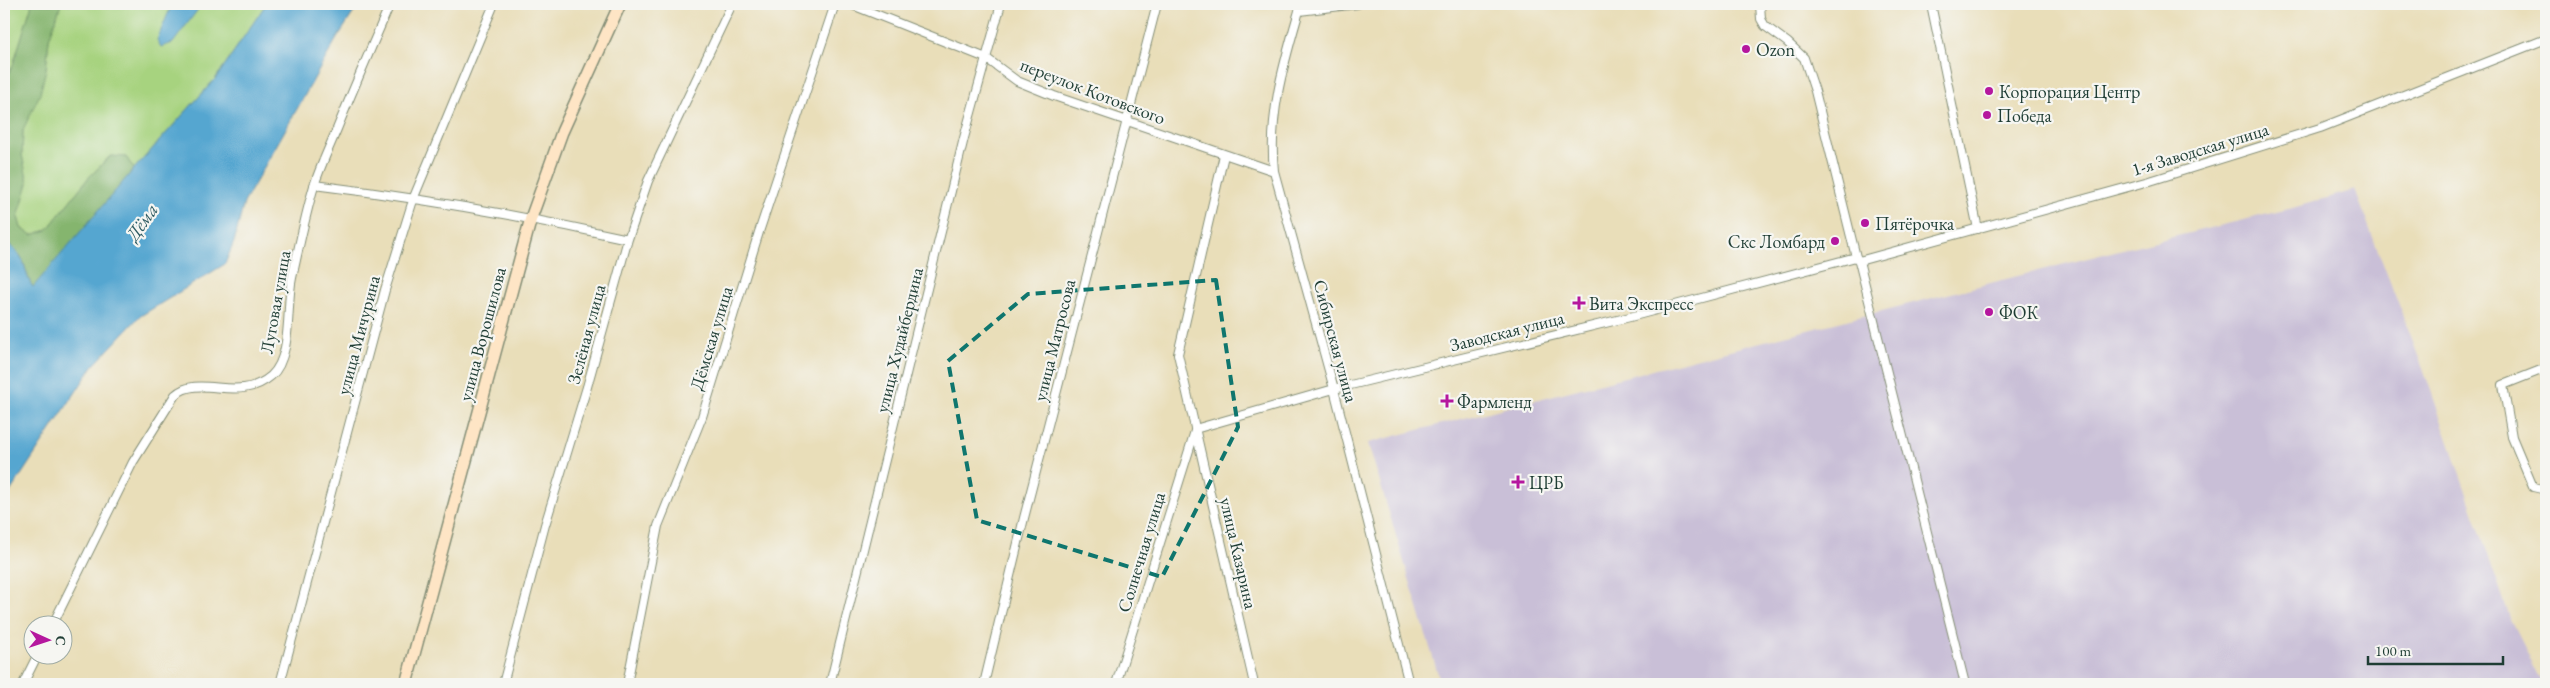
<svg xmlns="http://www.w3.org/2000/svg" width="2550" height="688" font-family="'EB Garamond',serif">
  <rect width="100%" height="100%" fill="#f6f6f2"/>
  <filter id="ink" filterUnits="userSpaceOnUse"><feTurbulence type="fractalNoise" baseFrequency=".02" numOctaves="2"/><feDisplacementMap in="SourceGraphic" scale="10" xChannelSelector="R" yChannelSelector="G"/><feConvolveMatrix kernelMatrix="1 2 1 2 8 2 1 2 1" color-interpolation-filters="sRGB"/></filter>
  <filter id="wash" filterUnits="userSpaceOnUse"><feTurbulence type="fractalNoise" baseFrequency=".0096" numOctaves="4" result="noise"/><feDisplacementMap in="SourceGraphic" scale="20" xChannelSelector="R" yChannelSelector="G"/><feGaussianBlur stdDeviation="1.12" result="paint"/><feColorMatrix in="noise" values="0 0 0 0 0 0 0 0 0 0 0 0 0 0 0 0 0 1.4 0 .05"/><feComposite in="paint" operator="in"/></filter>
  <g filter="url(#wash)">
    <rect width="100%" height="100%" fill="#e9deb9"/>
    <!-- industrial -->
    <path fill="#c9bfd7" d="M2355 190 2428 382 2510 618 2543 684H1441L1368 443 2123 249 2289 209Z"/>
    <!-- green -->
    <path fill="#a7d37f" stroke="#63885a" d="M4 4H32L13 65 4 82Z
      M61 4H266L216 78 134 169 126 157 110 156 89 177 47 230 31 235 21 228 18 217 28 183 22 155 23 130 46 69 49 39Z"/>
    <!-- forest -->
    <path fill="#85b56e" stroke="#527951" d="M32 4H61L49 39 46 69 40 94 23 130 22 155 28 183 18 217 21 228 32 235 47 230 89 177 111 156 126 157 134 169 33 288C27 278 25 263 21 257 15 248 6 244 4 233V82L13 65Z"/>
    <!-- water -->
    <path fill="#55a6d0" stroke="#3a7282" d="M172 4H202L173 43 161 47 157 40Z
      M266 4H359L336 40 244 203 234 242 225 264 139 317 93 366 4 501V340L7 333 4 329V233C6 245 15 248 21 257 26 265 26 278 33 287L134 169 216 78Z"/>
  </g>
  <g filter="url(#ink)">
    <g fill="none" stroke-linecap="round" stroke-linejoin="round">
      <!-- street casing -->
      <g stroke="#848e76" stroke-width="10">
        <path id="street" d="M850 4 986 58 1017 81 1054 96 1274 171
          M1301 4C1285 60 1268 112 1274 171L1334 389 1409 684
          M1760 4 1761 19 1765 26 1787 42 1804 58 1815 91 1856 257
          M1931 4 1978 229
          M1299 11 1358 4
          M1224 155 1178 354 1254 684
          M314 185C420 198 524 216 628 239
          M1856 257 1859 261 2150 181 2320 128 2546 39
          M1859 261 1965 684
          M2546 368 2503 385 2512 437 2533 487 2546 490
          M1195 429 1334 389 1630 317 1856 257
          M52 626 133 462 175 395C200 373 238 404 271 376 293 357 286 305 292 278 299 247 305 216 314 186 320 167 329 148 337 129 354 87 372 46 390 4
          M23 684 37 656
          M280 684 385 290 414 197 494 4
          M503 684 545 525 587 387 628 239 648 181 732 4
          M627 684 658 526 702 417 759 232 835 4
          M830 684 964 138 1001 4
          M984 684 1024 518 1157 4
          M1116 684 1195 431"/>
      </g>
      <!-- secondary casing -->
      <g stroke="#848e76" stroke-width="14">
        <path id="secondary" d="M406 684 531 218 562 132 620 4"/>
      </g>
      <!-- street -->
      <use href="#street" stroke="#fff" stroke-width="8"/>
      <!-- secondary -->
      <use href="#secondary" stroke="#fee5c5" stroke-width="11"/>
    </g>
  </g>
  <!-- marked area -->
  <path fill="none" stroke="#0f766e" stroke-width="4" stroke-dasharray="10 6" stroke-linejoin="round" d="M1216 280 1238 427 1162 577 977 520 948 361 1028 294Z"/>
  <!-- markers -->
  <g fill="#b5179e" stroke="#f6f6f2" stroke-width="2">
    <circle cx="1746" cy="49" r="5"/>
    <circle cx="1989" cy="91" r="5"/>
    <circle cx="1987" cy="115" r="5"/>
    <circle cx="1865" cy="223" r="5"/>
    <circle cx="1835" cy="241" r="5"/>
    <path d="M1576.5 295.5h5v5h5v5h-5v5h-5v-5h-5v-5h5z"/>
    <circle cx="1989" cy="312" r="5"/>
    <path d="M1444.5 393.5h5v5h5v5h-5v5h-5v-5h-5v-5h5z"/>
    <path d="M1515.5 474.5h5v5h5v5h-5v5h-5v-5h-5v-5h5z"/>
  </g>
  <g text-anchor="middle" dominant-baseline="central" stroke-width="4.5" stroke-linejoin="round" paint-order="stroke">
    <!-- poi labels -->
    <g font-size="18" fill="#1f3d34" stroke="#f6f6f2" text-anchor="start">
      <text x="1756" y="49">Ozon</text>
      <text x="1999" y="91">Корпорация Центр</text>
      <text x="1997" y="115">Победа</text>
      <text x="1875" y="223">Пятёрочка</text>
      <text x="1825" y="241" text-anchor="end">Скс Ломбард</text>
      <text x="1589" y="303">Вита Экспресс</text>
      <text x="1999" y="312">ФОК</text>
      <text x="1457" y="401">Фармленд</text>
      <text x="1529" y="482">ЦРБ</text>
    </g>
    <!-- street labels -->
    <g font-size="18" fill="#1f3d34" stroke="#f6f6f2">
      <text transform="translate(1093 91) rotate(21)">переулок Котовского</text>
      <text transform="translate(2200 149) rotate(-17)">1-я Заводская улица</text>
      <text transform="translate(275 302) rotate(-80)">Луговая улица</text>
      <text transform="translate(1507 331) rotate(-14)">Заводская улица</text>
      <text transform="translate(482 334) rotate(-75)">улица Ворошилова</text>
      <text transform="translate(586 334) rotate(-75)">Зелёная улица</text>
      <text transform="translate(358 335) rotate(-75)">улица Мичурина</text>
      <text transform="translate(711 338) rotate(-73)">Дёмская улица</text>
      <text transform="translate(899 340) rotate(-76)">улица Худайбердина</text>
      <text transform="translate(1054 340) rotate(-76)">улица Матросова</text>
      <text transform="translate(1336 341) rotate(75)">Сибирская улица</text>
      <text transform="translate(1141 552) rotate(-73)">Солнечная улица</text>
      <text transform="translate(1239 553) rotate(77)">улица Казарина</text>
    </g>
    <!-- water labels -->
    <g font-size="19" font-style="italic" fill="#2f5c63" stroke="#f6f6f2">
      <text transform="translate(142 222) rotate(-55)">Дёма</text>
    </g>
  </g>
  <!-- margin -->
  <rect width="2550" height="688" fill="none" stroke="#f6f6f2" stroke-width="20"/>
  <!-- north arrow -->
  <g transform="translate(48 640) rotate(93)"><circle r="24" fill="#f6f6f2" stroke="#a0aca6"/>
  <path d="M0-4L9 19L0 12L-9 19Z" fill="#b5179e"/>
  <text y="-8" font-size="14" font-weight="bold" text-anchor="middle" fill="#1f3d34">С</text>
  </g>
  <!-- scale -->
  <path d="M2368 656v8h135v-8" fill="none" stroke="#1f3d34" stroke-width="2.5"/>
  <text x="2375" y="656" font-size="15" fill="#1f3d34" stroke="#f6f6f2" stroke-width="4" paint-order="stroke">100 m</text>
</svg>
